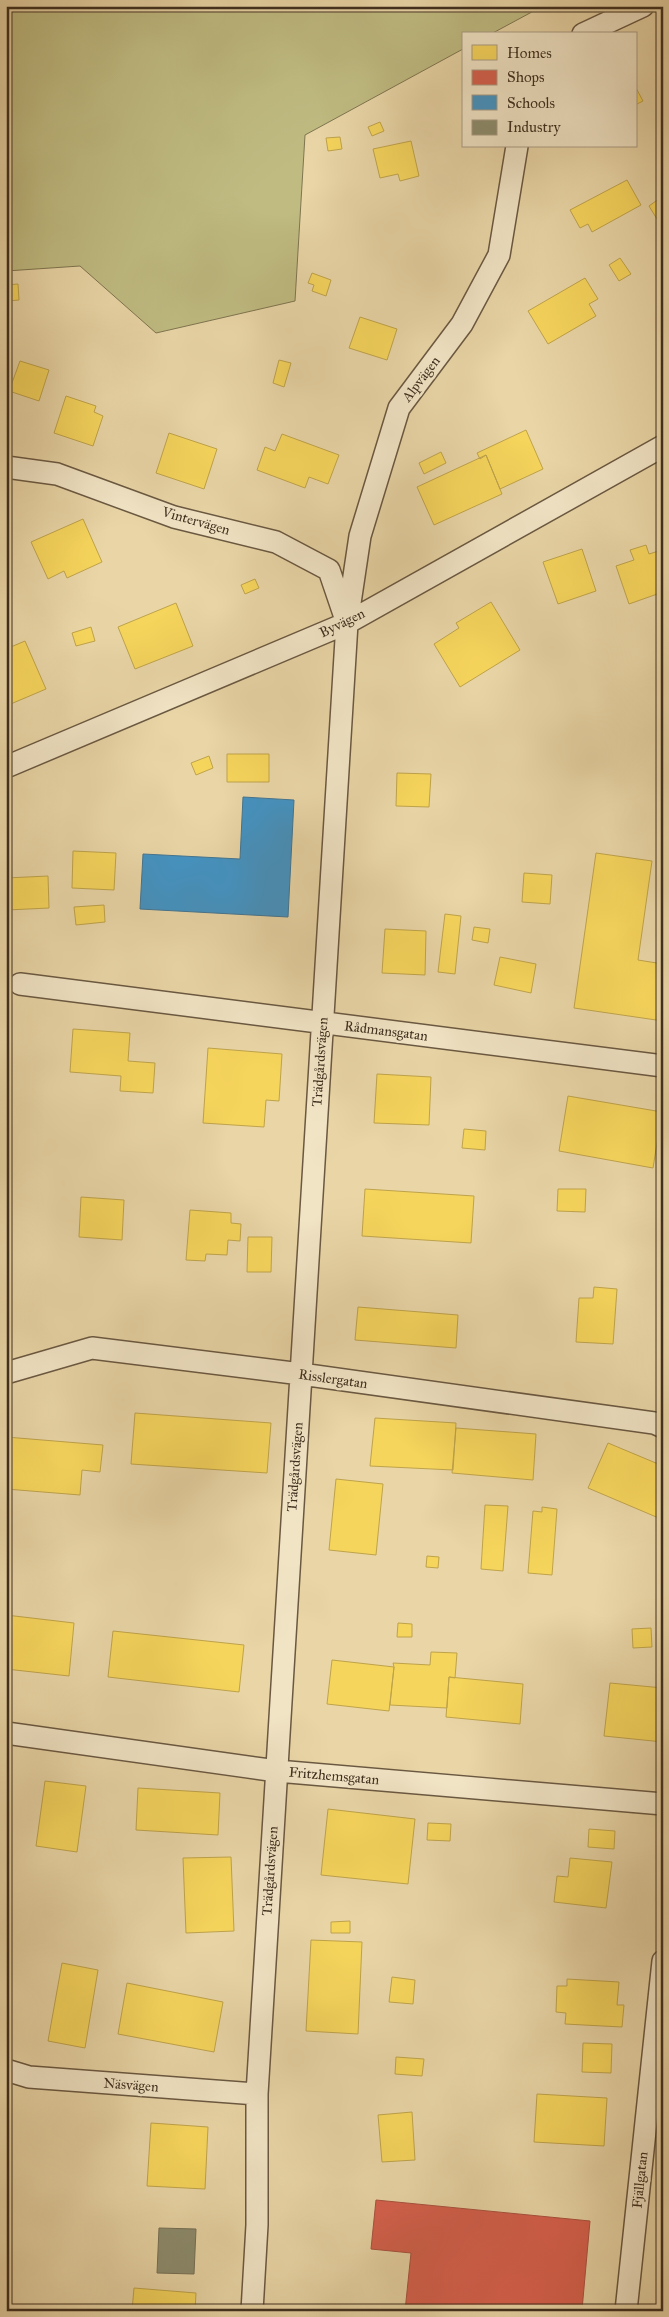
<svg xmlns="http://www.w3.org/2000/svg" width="669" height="2317" font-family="'IM FELL Great Primer',serif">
  <rect width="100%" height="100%" fill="#e9d5a6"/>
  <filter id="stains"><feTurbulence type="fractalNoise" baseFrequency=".004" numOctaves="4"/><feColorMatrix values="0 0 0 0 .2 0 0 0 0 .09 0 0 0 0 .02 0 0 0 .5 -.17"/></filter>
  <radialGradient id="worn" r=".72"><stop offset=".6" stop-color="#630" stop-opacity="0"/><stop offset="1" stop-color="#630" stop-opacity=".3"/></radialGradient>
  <!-- green -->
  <path fill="#bfbb81" stroke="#7f7550" d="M6 6H543L491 34H463V49L305 135 295 301 156 333 80 266 6 271Z"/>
  <!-- homes -->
  <path fill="#f6d55c" stroke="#bfa34a" d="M635 86 643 101 635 105Z
    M380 122 384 131 372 136 368 127Z
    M340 137 342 149 328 151 326 138Z
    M411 141 419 176 400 181 398 174 380 178 373 149Z
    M627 180 641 205 592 232 588 224 580 228 570 210Z
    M660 198 663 202V216L657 219 649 206Z
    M620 258 631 274 619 281 609 265Z
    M312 273 331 280 326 296 312 291 314 285 308 283Z
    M585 278 598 299 589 304 596 316 548 344 528 311Z
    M18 284 19 300 7 301 6 285Z
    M360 317 397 329 387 360 349 348Z
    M279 360 291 363 284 387 273 383Z
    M20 361 49 370 39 401 9 391Z
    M66 396 96 406 94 412 103 416 93 446 54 433Z
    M526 430 543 469 500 489 486 455 480 459 477 453Z
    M169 433 217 449 204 489 156 473Z
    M282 434 339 455 328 484 309 477 305 488 257 470 265 447 275 451Z
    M441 452 446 463 424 474 419 463Z
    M486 455 502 494 434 525 417 487Z
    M83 519 102 562 67 578 64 571 48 579 31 542Z
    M646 545 649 554 662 550 663 592 629 604 616 566 634 560 630 550Z
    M582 549 596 591 558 604 543 562Z
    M255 579 259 588 245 594 241 585Z
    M491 602 520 650 460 687 434 644 459 628 456 623Z
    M176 603 193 646 135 669 118 627Z
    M91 627 95 641 76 646 72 633Z
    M25 641 46 689 6 706V649Z
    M227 754H269V782H227Z
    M209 756 213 768 196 775 191 763Z
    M397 773 431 774 429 807 396 806Z
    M73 851 116 853 114 890 72 888Z
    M596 853 652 861 638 960 663 964V1021L574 1008Z
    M524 873 552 875 550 904 522 902Z
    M48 876 49 908 7 910 6 878Z
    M104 905 105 922 76 925 74 907Z
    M445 914 461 916 455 974 438 972Z
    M474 927 490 929 488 943 472 940Z
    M385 929 426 931 425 975 382 973Z
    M500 957 536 964 531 993 494 985Z
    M73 1029 130 1033 128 1061 155 1063 153 1093 120 1091 121 1076 70 1072Z
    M208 1048 282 1054 279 1101 266 1100 264 1127 203 1123Z
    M377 1074 431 1077 429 1125 374 1123Z
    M568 1096 662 1112 653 1168 559 1151Z
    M464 1129 486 1131 485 1150 462 1148Z
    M365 1189 474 1196 471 1243 362 1236Z
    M558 1189H586L585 1212 557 1211Z
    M81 1197 124 1200 122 1240 79 1237Z
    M190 1210 231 1213V1223L241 1224 240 1241 228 1240 227 1255 206 1254 205 1261 186 1260Z
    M248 1237H272L271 1272H247Z
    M594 1287 617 1289 613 1344 576 1342 579 1298H593Z
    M358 1307 458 1315 456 1348 355 1340Z
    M135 1413 271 1423 267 1473 131 1464Z
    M375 1418 456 1423 453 1470 370 1466Z
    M456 1428 536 1434 533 1480 452 1473Z
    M6 1437 103 1445 100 1472 82 1470 80 1495 6 1489Z
    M608 1443 663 1466V1514L661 1519 588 1488Z
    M336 1479 383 1484 376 1555 329 1550Z
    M485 1505 508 1506 503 1571 481 1569Z
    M542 1507 557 1509 552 1575 528 1573 533 1511 542 1512Z
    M427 1556 439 1557 438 1568 426 1567Z
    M6 1615 74 1623 69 1676 6 1669Z
    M398 1623 412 1624V1637H397Z
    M651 1628 652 1647 633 1648 632 1629Z
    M113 1631 244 1645 239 1692 108 1677Z
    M431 1652 457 1653 455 1678 449 1677 447 1708 390 1705 394 1667 393 1663 430 1665Z
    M332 1660 394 1667 389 1711 327 1704Z
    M449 1677 523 1684 520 1724 446 1717Z
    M610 1683 663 1688V1742L604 1736Z
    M45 1781 86 1786 77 1852 36 1846Z
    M138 1788 220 1793 218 1835 136 1830Z
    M328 1809 415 1819 408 1884 321 1875Z
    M428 1823 451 1824 450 1841 427 1840Z
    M589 1829 615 1831 614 1849 588 1847Z
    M231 1857 234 1931 186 1933 183 1858Z
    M570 1858 612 1862 606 1908 554 1902 557 1876 568 1877Z
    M350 1921V1933H331V1922Z
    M311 1940 362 1942 358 2034 306 2031Z
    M62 1963 98 1970 85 2048 48 2041Z
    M392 1977 415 1980 413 2004 389 2002Z
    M567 1979 619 1982 617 2005H624L622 2027 565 2024 566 2013 556 2012 557 1986H567Z
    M127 1983 223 2002 214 2052 118 2034Z
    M583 2043 612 2044 611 2073 582 2072Z
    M396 2057 424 2059 422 2076 395 2074Z
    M537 2094 607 2098 604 2146 534 2142Z
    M412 2112 415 2160 382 2162 378 2115Z
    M151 2123 208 2127 205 2189 147 2186Z
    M134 2288 196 2293 195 2311H132Z"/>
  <!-- shops -->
  <path fill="#d6604d" stroke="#a9513f" d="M376 2200 590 2221 582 2310 586 2311H405L411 2253 371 2249Z"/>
  <!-- schools -->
  <path fill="#4393c3" stroke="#427592" d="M243 797 294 800 288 917 140 909 143 854 240 859Z"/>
  <!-- industry -->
  <path fill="#8c8c6e" stroke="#757056" d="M159 2228 196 2229 194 2274 157 2273Z"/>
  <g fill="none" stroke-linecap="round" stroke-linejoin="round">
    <!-- minor casing -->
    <g stroke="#6a5841" stroke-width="24">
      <path id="minor" d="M583 34 643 6
        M6 467 57 474 174 517 276 542 329 570 346 620
        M6 767 347 623 663 446
        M20 984 663 1066
        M6 1373 92 1348 301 1374 654 1423 663 1427
        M6 1733 277 1771 663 1804
        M6 2070 29 2077 257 2094
        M252 2311 257 2225V2094L347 623 360 536 399 408 462 324 499 255 517 146
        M626 2311 663 1961"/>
    </g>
    <!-- minor -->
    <use href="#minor" stroke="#f1e4c5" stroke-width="21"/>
  </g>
  <g text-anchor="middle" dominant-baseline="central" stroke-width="5" stroke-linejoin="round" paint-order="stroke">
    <!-- street labels -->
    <g font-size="14" fill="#3f2f1f" stroke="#f1e4c5">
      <text transform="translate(421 379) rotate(-53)">Alpvägen</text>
      <text transform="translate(196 521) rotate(16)">Vintervägen</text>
      <text transform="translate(342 623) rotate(-26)">Byvägen</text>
      <text transform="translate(386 1031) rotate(7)">Rådmansgatan</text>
      <text transform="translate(320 1062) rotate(-86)">Trädgårdsvägen</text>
      <text transform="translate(333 1379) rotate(8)">Risslergatan</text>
      <text transform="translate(295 1467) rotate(-86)">Trädgårdsvägen</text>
      <text transform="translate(334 1776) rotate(5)">Fritzhemsgatan</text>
      <text transform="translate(270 1871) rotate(-86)">Trädgårdsvägen</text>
      <text transform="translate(131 2085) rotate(4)">Näsvägen</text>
      <text transform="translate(640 2180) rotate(-84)">Fjällgatan</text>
    </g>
  </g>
  <!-- margin -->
  <rect width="669" height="2317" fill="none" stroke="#e9d5a6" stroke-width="25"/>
  <rect x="8" y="8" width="654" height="2302" fill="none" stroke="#3f2f1f" stroke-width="2.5"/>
  <rect x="12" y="12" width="644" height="2292" fill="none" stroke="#3f2f1f"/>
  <!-- legend -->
  <rect x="462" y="32" width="175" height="115" fill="#f1e4c5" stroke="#aa9c83"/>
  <rect x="472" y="45" width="25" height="15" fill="#f6d55c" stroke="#aa9c83"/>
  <text x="507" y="58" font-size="15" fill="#3f2f1f">Homes</text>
  <rect x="472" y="70" width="25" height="15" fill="#d6604d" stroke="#aa9c83"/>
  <text x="507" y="82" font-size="15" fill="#3f2f1f">Shops</text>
  <rect x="472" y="95" width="25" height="15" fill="#4393c3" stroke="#aa9c83"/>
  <text x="507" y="108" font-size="15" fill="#3f2f1f">Schools</text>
  <rect x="472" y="120" width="25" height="15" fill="#8c8c6e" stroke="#aa9c83"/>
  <text x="507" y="132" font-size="15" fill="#3f2f1f">Industry</text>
  <rect width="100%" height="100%" filter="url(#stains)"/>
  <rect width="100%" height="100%" fill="url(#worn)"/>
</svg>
